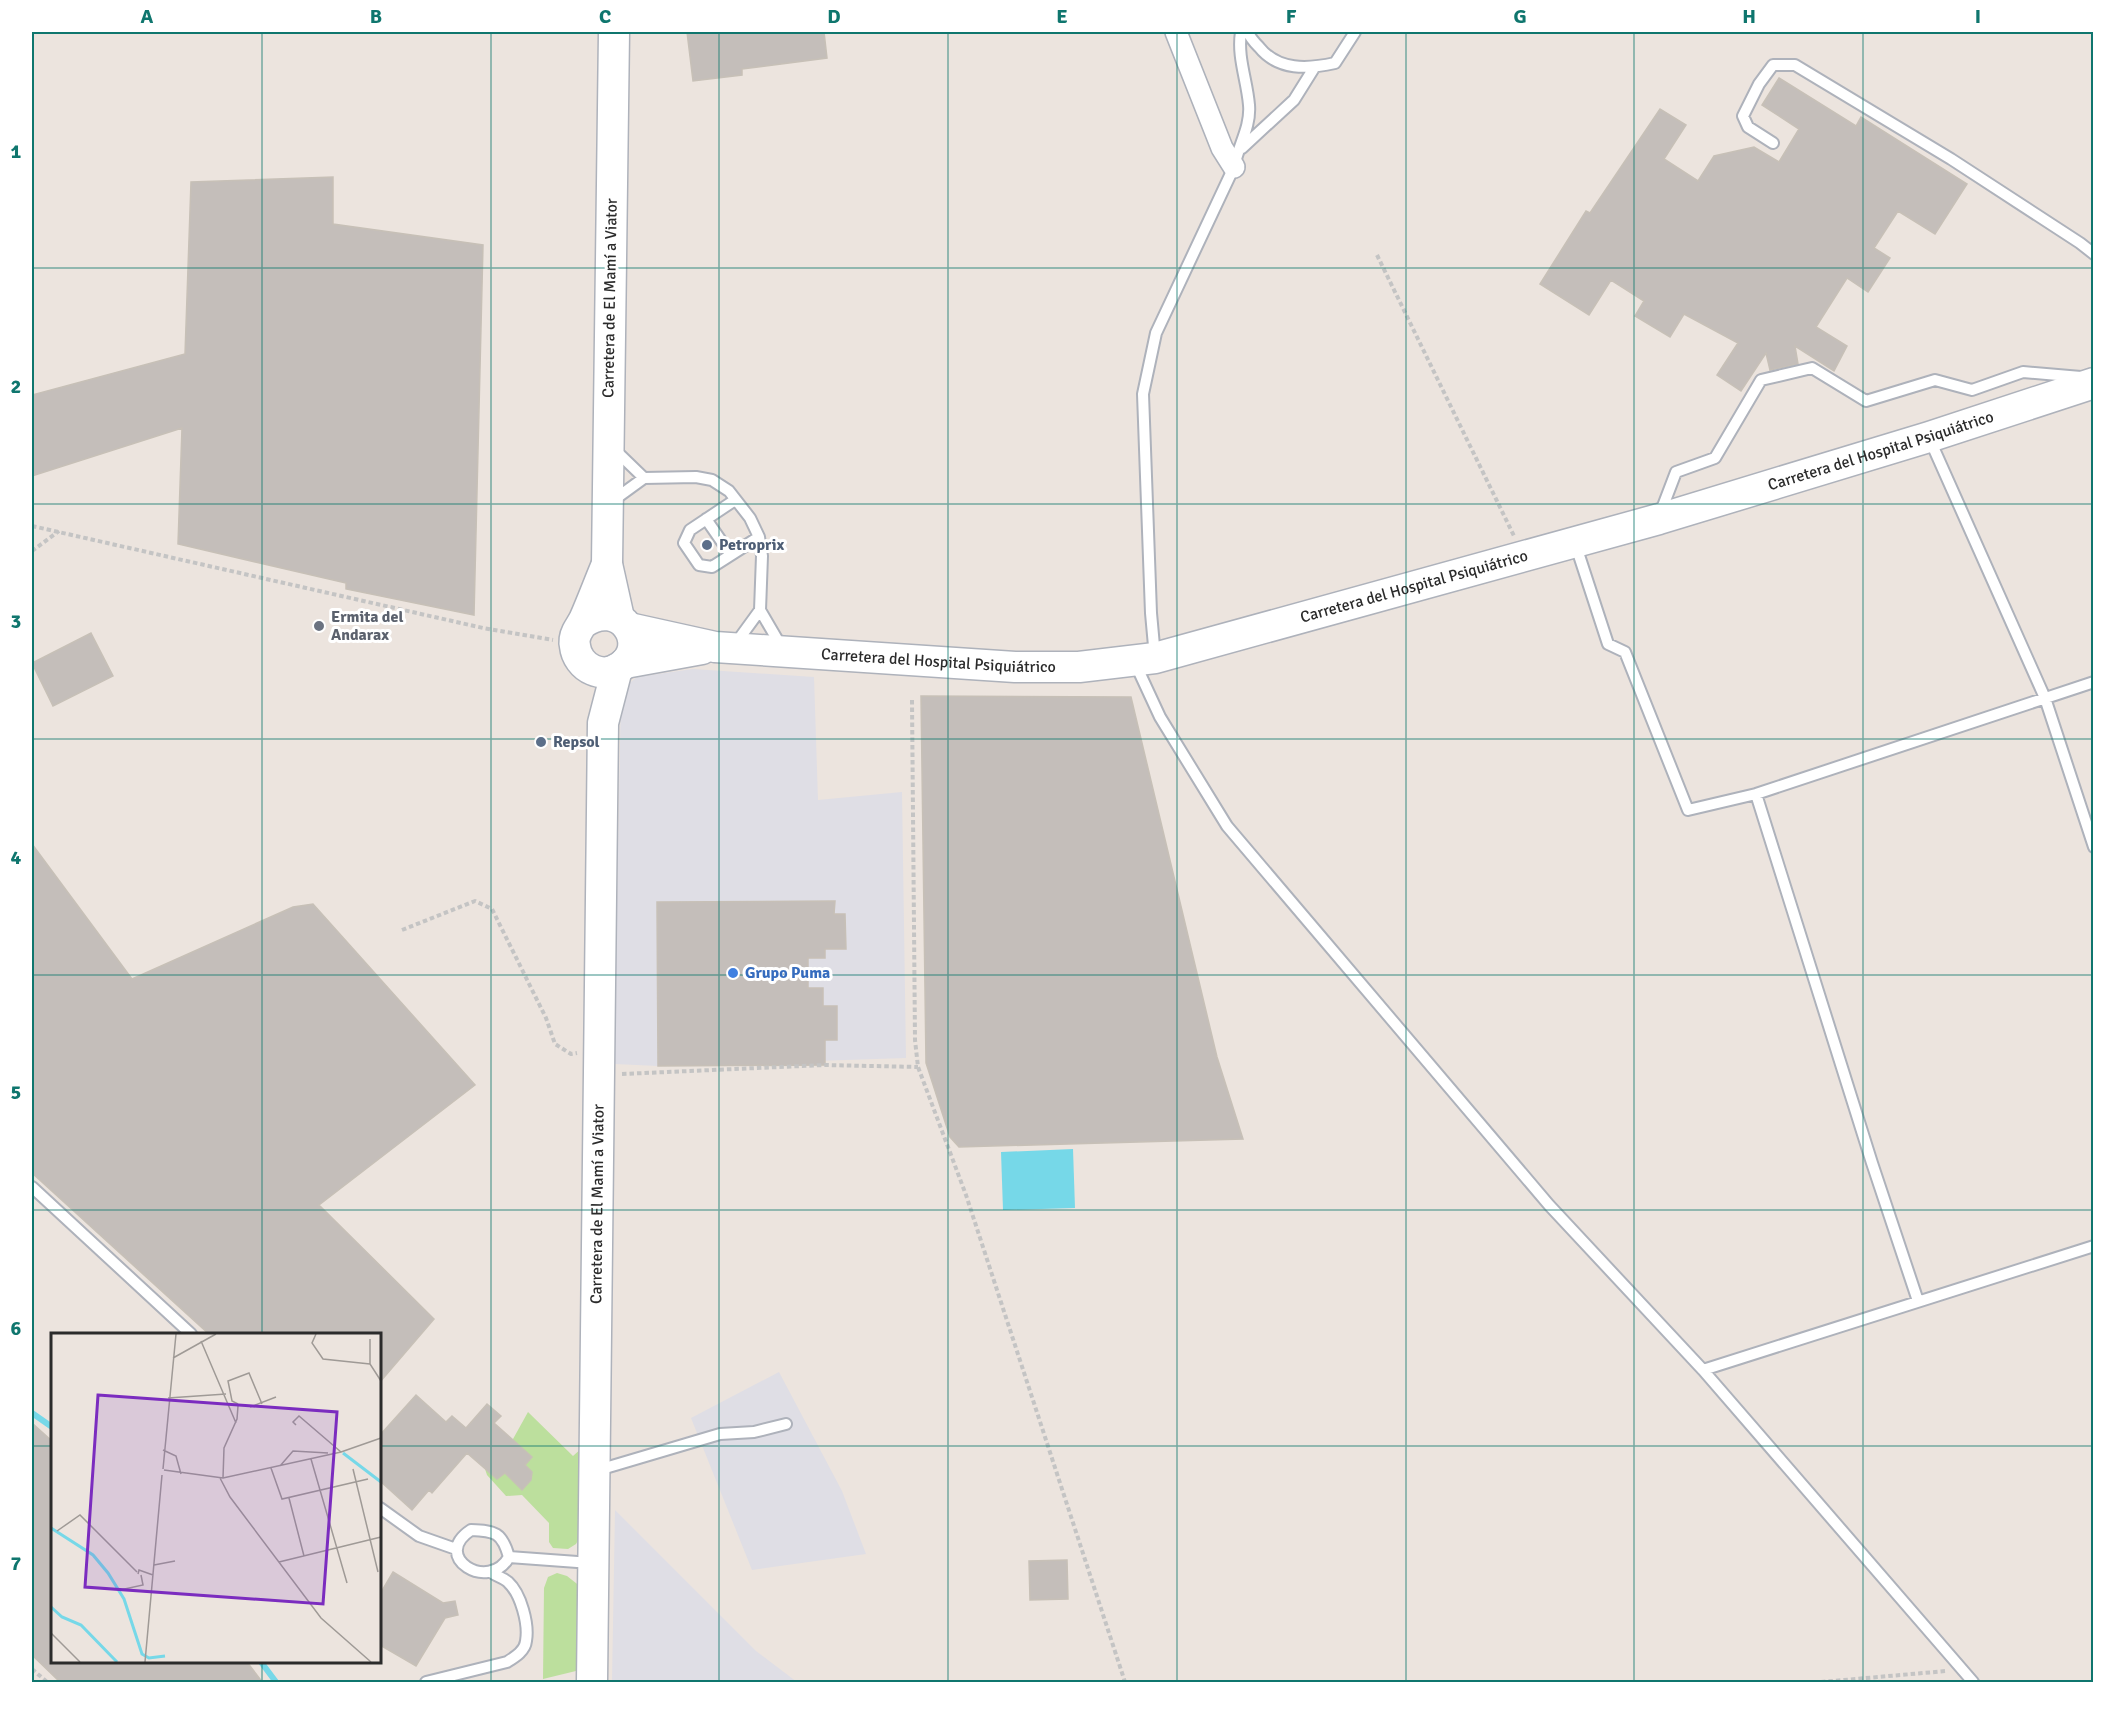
<svg xmlns="http://www.w3.org/2000/svg" width="2125" height="1714" font-family="Signika,sans-serif">
  <rect width="100%" height="100%" fill="#ece4de"/>
  <!-- industrial -->
  <path fill="#dfdee5" d="M693 669 814 677 818 800 902 792 906 1058 658 1066 614 1064 621 690 637 677Z
    M779 1372 842 1491 866 1554 752 1570 691 1418Z
    M615 1510 756 1651 797 1682H612Z"/>
  <!-- green -->
  <path fill="#bcdf9d" d="M528 1412 573 1456 582 1448 581 1535 576 1544 568 1549 553 1548 549 1542V1523L522 1495 506 1496 487 1475 485 1469 513 1439Z
    M557 1573 567 1576 581 1587 580 1670 543 1679 544 1588 548 1577Z"/>
  <!-- water -->
  <path fill="#76d8e8" d="M1073 1149 1075 1208 1003 1210 1001 1152Z"/>
  <g fill="none" stroke-linecap="round" stroke-linejoin="round">
    <!-- stream -->
    <path stroke="#76d8e8" stroke-width="6" d="M32 1413 52 1427
      M261 1662 276 1682"/>
  </g>
  <!-- building -->
  <path fill="#c4beba" stroke="#c7c0b7" stroke-width="1.5" d="M687 32H824L827 58 742 69V75L693 81Z
    M1779 78 1856 126 1861 117 1967 184 1935 234 1898 211 1874 248 1890 258 1868 292 1847 278 1816 327 1847 346 1834 371 1795 346 1798 364 1770 370 1766 353 1741 391 1717 375 1738 343 1684 314 1670 337 1635 316 1644 301 1611 280 1589 315 1540 284 1586 211 1590 213 1660 109 1686 125 1664 159 1698 181 1714 156 1754 147 1779 162 1799 129 1762 105Z
    M333 177V224L483 245 474 615 346 589V583L178 544 182 428 32 476V395L185 354 191 182Z
    M91 633 113 676 53 706 32 663Z
    M921 696 1131 697 1217 1057 1243 1139 959 1147 950 1137 926 1063Z
    M32 844 132 979 293 907 313 904 475 1085 319 1205 434 1319 380 1382V1335H210L32 1173Z
    M835 901 834 914H845L846 949H825V958H808V988H823V1006H837V1040H825V1065L658 1066 657 902Z
    M416 1395 446 1422 452 1416 466 1428 487 1404 501 1416 494 1423 532 1457 525 1465 532 1472 531 1480 522 1490 505 1473 497 1479 467 1453 432 1493 429 1490 412 1510 380 1481V1435Z
    M32 1423 52 1441V1662H247L263 1683H61L32 1655Z
    M1067 1560 1068 1599 1030 1600 1029 1561Z
    M393 1572 443 1603 455 1601 458 1615 445 1618 416 1666 380 1645V1594Z"/>
  <g fill="none" stroke-linecap="round" stroke-linejoin="round">
    <!-- lane casing -->
    <g stroke="#aeb2bb" stroke-width="14">
      <path id="lane" d="M1248 32C1250 38 1254 42 1259 47 1278 71 1308 69 1335 63L1355 32
        M1773 143 1748 127 1743 116 1759 84 1773 65H1795L1951 159 2080 243 2094 254
        M1242 148 1294 100 1314 68
        M1930 440 2045 698 2094 847
        M614 449 644 478
        M735 500 690 530 684 543 699 565 712 567 759 537
        M611 502 644 478 696 477 712 480 729 491 750 518 759 537 762 556 760 610 781 646
        M1660 514 1676 472 1715 458 1761 380 1812 368 1866 401 1935 380 1972 390 2023 372 2081 377
        M706 519 731 555
        M1575 543 1608 644 1625 652 1688 810 1756 794 2094 682
        M736 643 760 610
        M1155 657 1151 613 1143 394 1156 333 1234 167C1238 146 1251 127 1249 105 1247 80 1237 57 1241 32
        M1135 663 1160 717 1227 826 1549 1205 1703 1370 1973 1682
        M1756 794 1872 1163 1918 1301
        M32 1187 191 1334
        M1703 1370 2094 1246
        M595 1471 720 1434 754 1432 786 1424
        M380 1508 419 1536 456 1549
        M471 1530C495 1531 502 1532 509 1557 489 1593 430 1557 471 1530Z
        M509 1557 591 1563
        M426 1682 507 1662C515 1657 525 1651 526 1641 529 1624 521 1594 508 1582 504 1578 496 1576 491 1572"/>
    </g>
    <!-- street casing -->
    <g stroke="#aeb2bb" stroke-width="24">
      <path id="street" d="M1176 32 1222 148 1234 167"/>
    </g>
    <!-- secondary casing -->
    <g stroke="#aeb2bb" stroke-width="33">
      <g id="secondary">
        <path d="M614 32 607 564 619 618"/>
        <path d="M583 623C621 596 652 646 620 667 612 673 602 674 593 670 583 666 576 656 575 646 574 642 575 636 577 632 579 628 582 624 584 620 592 602 599 583 607 564"/>
        <path id="s1" d="M629 628 715 647 1015 667H1079L1155 658 1659 519 1929 437 2094 383"/>
        <path d="M625 663 702 649"/>
        <path id="s2" d="M592 1682 603 723 617 669"/>
      </g>
    </g>
    <!-- path -->
    <path stroke="#c4c4c4" stroke-width="4" stroke-dasharray="4.5 3" stroke-linecap="butt" d="M1377 255 1514 536
      M32 526 483 628 553 640
      M32 551 59 531
      M912 700 915 1040 918 1067 966 1195 1125 1682
      M402 930 475 901 492 909 546 1018 555 1044 571 1054 577 1053
      M622 1074 825 1065 918 1067
      M32 1669 47 1682
      M1821 1682 1946 1671"/>
    <!-- lane -->
    <use href="#lane" stroke="#fff" stroke-width="10"/>
    <!-- street -->
    <use href="#street" stroke="#fff" stroke-width="21"/>
    <!-- secondary -->
    <use href="#secondary" stroke="#fff" stroke-width="30"/>
  </g>
  <!-- grid -->
  <path fill="none" stroke="#0f766e" stroke-width="1.5" stroke-opacity="0.55" d="M262 32V1334M491 32V1682M719 32V1682M948 32V1682M1177 32V1682M1406 32V1682M1634 32V1682M1863 32V1682M32 268H2094M32 504H2094M32 739H2094M32 975H2094M32 1210H2094M32 1446H52M380 1446H2094M262 1662V1682"/>
  <!-- markers -->
  <g fill="#5c6f8a" stroke="#fff" stroke-width="2">
    <circle cx="707" cy="545" r="6"/>
    <circle cx="541" cy="742" r="6"/>
  </g>
  <circle fill="#6b7280" stroke="#fff" stroke-width="2" cx="319" cy="626" r="6"/>
  <circle fill="#3f7fe0" stroke="#fff" stroke-width="2" cx="733" cy="973" r="6"/>
  <g text-anchor="middle" dominant-baseline="central" stroke-width="6" stroke-linejoin="round" paint-order="stroke">
    <!-- street labels -->
    <g font-size="16" fill="#2b2b2b" stroke="#fff">
      <text transform="translate(610 298) rotate(-89)">Carretera de El Mamí a Viator</text>
      <text stroke="none"><textPath href="#s1" startOffset="1284">Carretera del Hospital Psiquiátrico</textPath></text>
      <text stroke="none"><textPath href="#s1" startOffset="798">Carretera del Hospital Psiquiátrico</textPath></text>
      <text stroke="none"><textPath href="#s1" startOffset="312">Carretera del Hospital Psiquiátrico</textPath></text>
      <text stroke="none"><textPath href="#s2" startOffset="478">Carretera de El Mamí a Viator</textPath></text>
    </g>
    <!-- service labels -->
    <g font-size="16" font-weight="bold" fill="#4e5e75" stroke="#fff" text-anchor="start">
      <text x="719" y="545">Petroprix</text>
      <text x="553" y="742">Repsol</text>
    </g>
    <!-- worship labels -->
    <g font-size="16" font-weight="bold" fill="#5b616d" stroke="#fff" text-anchor="start">
      <text x="331" y="617">Ermita del<tspan x="331" dy="18">Andarax</tspan></text>
    </g>
    <!-- shop labels -->
    <g font-size="16" font-weight="bold" fill="#366cbe" stroke="#fff" text-anchor="start">
      <text x="745" y="973">Grupo Puma</text>
    </g>
  </g>
  <!-- overview -->
  <g transform="translate(51 1333)">
    <rect width="330" height="330" fill="#ece4de"/>
    <path fill="none" stroke="#76d8e8" stroke-width="3" d="M292 120 330 149M0 195 42 222 57 240 73 266 91 321 98 325 114 323M0 274 11 284 30 292 66 329"/>
    <path fill="none" stroke="#9f9a96" stroke-width="1.5" d="M265 1 261 10 272 26 319 31M319 6V31L330 48M150 8 185 90M122 25 165 1M117 65 175 61M187 71 181 68 177 48 198 40 211 71M199 74 225 64M245 92 242 89 248 83 290 119M112 117 125 123 130 141M260 126 296 250M229 133 242 118 277 120M220 135 231 166 317 146M112 136 125 1M302 136 327 239M113 137 172 145 290 119 330 105M169 145 179 164 270 285 320 329M172 145 173 115 186 86 187 73M238 165 253 223M6 198 29 182 86 239M228 229 330 204M103 232 124 228M87 241 88 237 102 242M69 257 92 252 90 242M0 300 29 329M94 329 111 142"/>
    <path fill="#7b2cbf" fill-opacity="0.15" stroke="#7b2cbf" stroke-width="3" d="M47 62 286 79 272 271 34 254Z"/>
    <rect width="330" height="330" fill="none" stroke="#2b2b2b" stroke-width="3"/>
  </g>
  <!-- border -->
  <rect width="2125" height="1714" fill="none" stroke="#ffffff" stroke-width="66"/>
  <rect x="33" y="33" width="2059" height="1648" fill="none" stroke="#0f766e" stroke-width="2"/>
  <g font-size="20" text-anchor="middle" font-weight="bold" fill="#0f766e">
    <text x="147" y="23">A</text>
    <text x="376" y="23">B</text>
    <text x="605" y="23">C</text>
    <text x="834" y="23">D</text>
    <text x="1062" y="23">E</text>
    <text x="1291" y="23">F</text>
    <text x="1520" y="23">G</text>
    <text x="1749" y="23">H</text>
    <text x="1978" y="23">I</text>
    <text x="16" y="158">1</text>
    <text x="16" y="393">2</text>
    <text x="16" y="628">3</text>
    <text x="16" y="864">4</text>
    <text x="16" y="1099">5</text>
    <text x="16" y="1335">6</text>
    <text x="16" y="1570">7</text>
  </g>
</svg>
